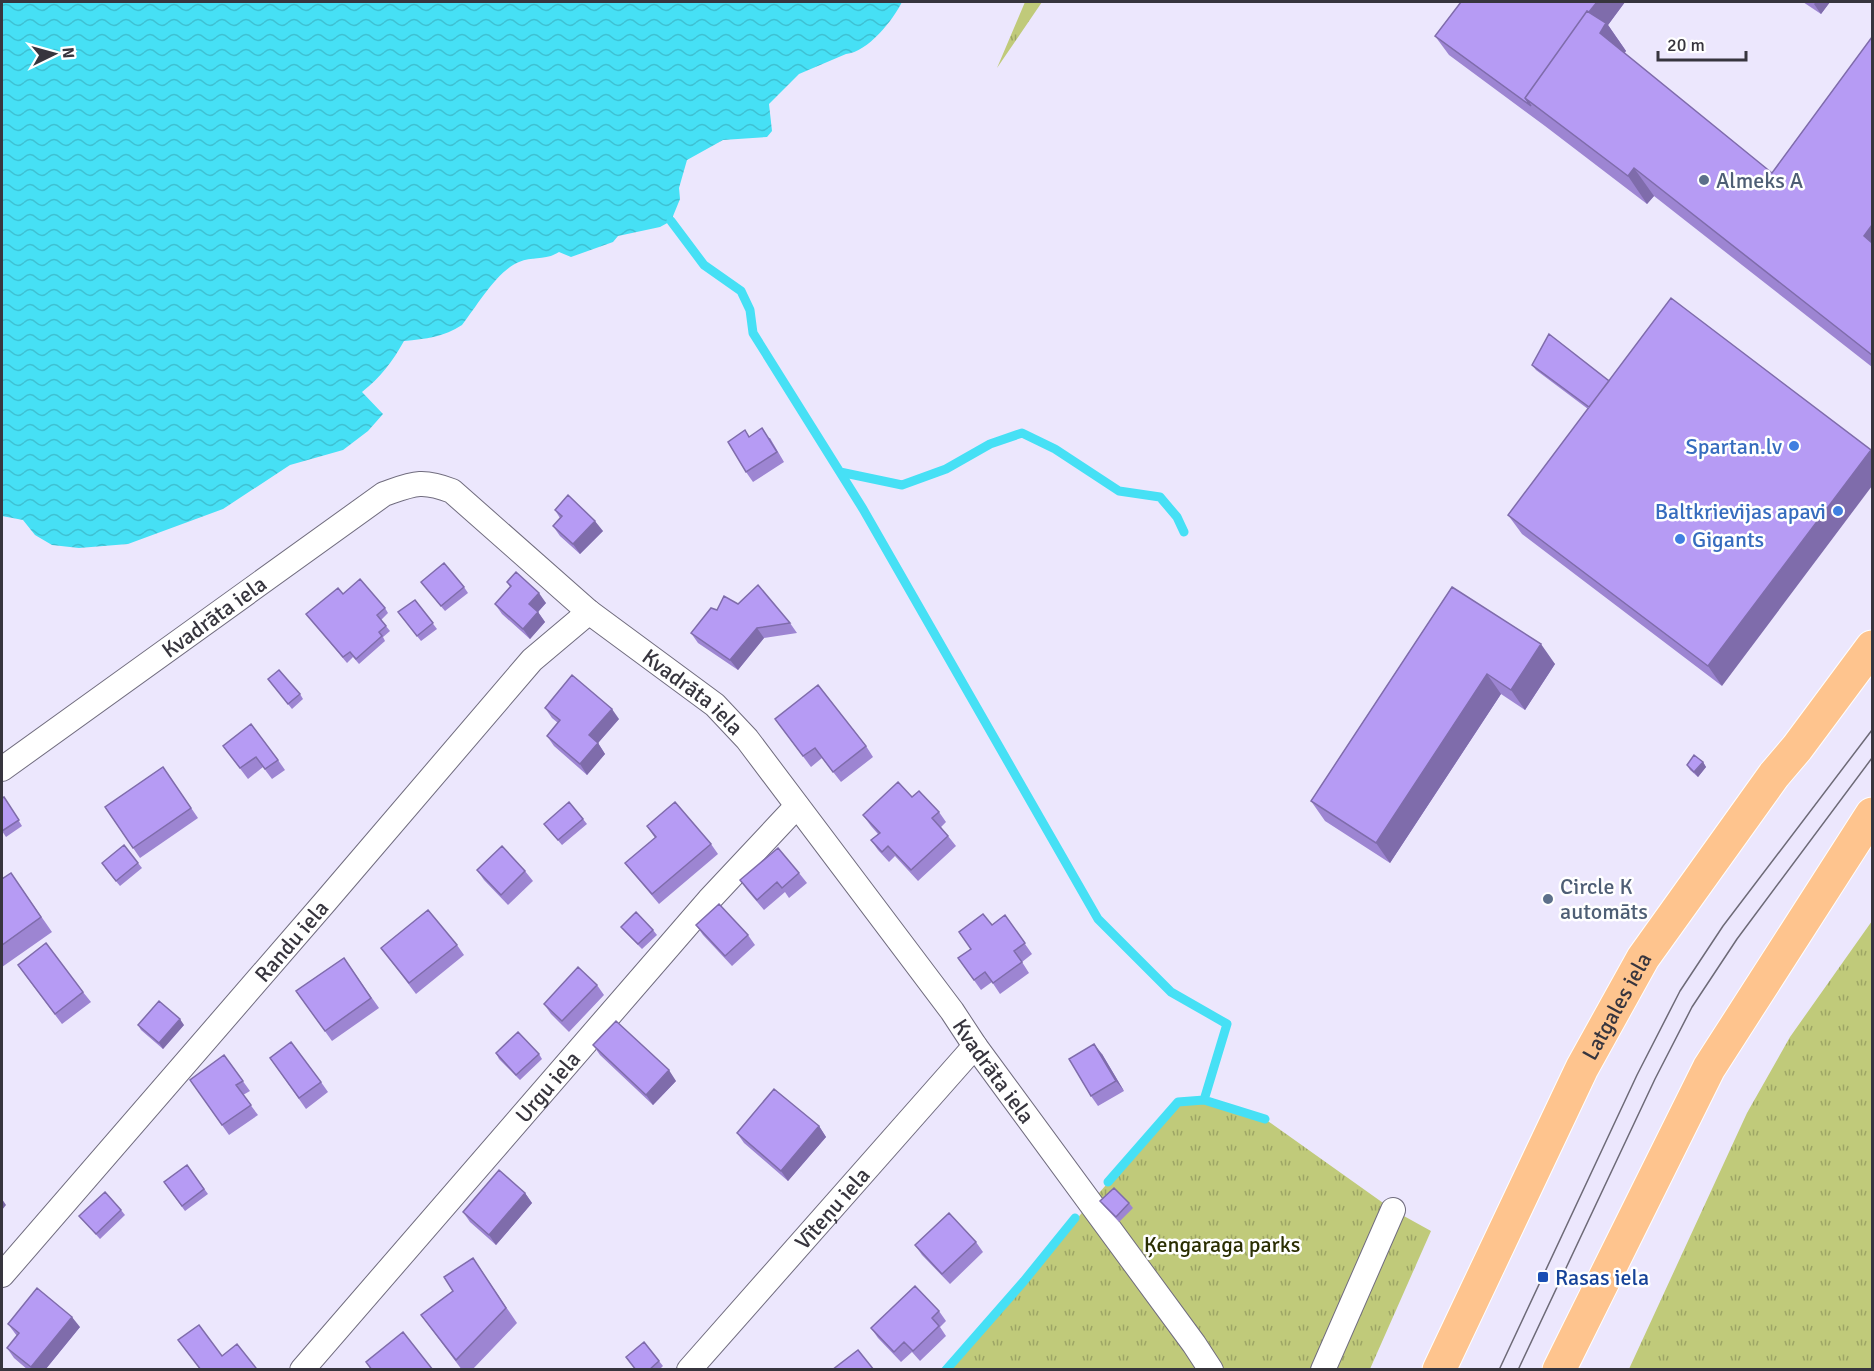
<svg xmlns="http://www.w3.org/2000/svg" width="1874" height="1371" font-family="Signika,sans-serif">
  <defs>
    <pattern id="grass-tufts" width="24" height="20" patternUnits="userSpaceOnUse" patternTransform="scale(1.5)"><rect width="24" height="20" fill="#c0ca7a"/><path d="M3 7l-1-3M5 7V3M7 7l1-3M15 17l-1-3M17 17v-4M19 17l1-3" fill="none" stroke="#9da565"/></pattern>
    <pattern id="water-waves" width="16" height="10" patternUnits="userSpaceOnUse" patternTransform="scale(1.5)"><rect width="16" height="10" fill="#46e0f5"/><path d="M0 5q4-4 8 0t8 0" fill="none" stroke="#3ec1d3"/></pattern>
  </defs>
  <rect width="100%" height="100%" fill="#ece7fd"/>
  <!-- grass -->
  <path fill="url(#grass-tufts)" d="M1025 2H1042L997 68Z
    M1872 921V1369H1629L1747 1113 1790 1037Z
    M1204 1100 1265 1119 1393 1210 1431 1231 1370 1369 946 1370C1024 1281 1100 1191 1178 1102Z"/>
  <!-- water -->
  <path fill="url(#water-waves)" d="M2 2H902C893 20 868 52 846 54L799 74 769 104 772 131 767 137 723 140 687 160 679 188 680 199 671 221 660 227 618 236 613 242 571 257 559 252C545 261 533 256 519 262 497 271 477 306 462 325 444 337 426 339 404 341 393 361 380 378 362 392L383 414 368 431 343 450 290 465 223 509 128 544 79 548 52 545 35 535 23 520 2 516Z"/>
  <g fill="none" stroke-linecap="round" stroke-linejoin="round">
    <!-- stream -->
    <path stroke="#46e0f5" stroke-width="9" d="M671 221 704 265 741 291 750 310 753 333 863 509 1098 919 1171 992 1227 1024 1204 1100 1265 1119
      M840 472 902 485 946 469 990 444 1022 433 1055 449 1119 491 1160 497 1177 517 1184 532
      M1108 1182 1178 1102 1204 1100
      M946 1370 1024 1281 1075 1218"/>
    <!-- minor casing -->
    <g stroke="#706c7e" stroke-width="26">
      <g id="minor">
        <path id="s1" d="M2 769 384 494C413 484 421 479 452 491L589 612 715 705 747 739 952 1011 975 1046 1194 1344 1211 1370"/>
        <path id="s2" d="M2 1275 325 902 532 660 589 612"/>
        <path id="s3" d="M302 1370 709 900 797 806"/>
        <path id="s4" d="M689 1370 975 1046"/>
        <path d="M1323 1370 1393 1210"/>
      </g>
    </g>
    <!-- trunk casing -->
    <g stroke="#fff" stroke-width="35">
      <g id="trunk">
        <path id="s5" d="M1439 1370 1582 1068 1643 958 1774 775 1797 748 1872 647"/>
        <path d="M1559 1370 1709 1068 1872 814"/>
      </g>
    </g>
    <!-- minor -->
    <use href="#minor" stroke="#fff" stroke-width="24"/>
    <!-- trunk -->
    <use href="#trunk" stroke="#fec48e" stroke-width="33"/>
    <!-- tram -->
    <path stroke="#6d6a77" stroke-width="1.5" d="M1499 1370 1637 1075 1680 991 1723 926 1872 730
      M1518 1370 1655 1079 1692 1007 1737 939 1872 758"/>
  </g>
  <!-- wall -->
  <path fill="#9d85d2" d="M1461 2H1625L1608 25 1626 51 1624 53 1772 173 1872 37V367L1654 196 1647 204 1545 126 1449 55 1435 36Z
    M1803 2H1830L1821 14Z
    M1532 365 1609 381 1722 686 1522 534 1508 515 1588 409 1536 370Z
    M745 430 749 436 770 438 784 462 753 482 746 472Z
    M555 510 603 531 580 554 560 536 553 526 560 518Z
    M507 582 546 603 538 612 545 622 530 639 502 614 495 604 510 587Z
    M425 587H464L468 593 445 611Z
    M1452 587 1555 664 1525 710 1501 694 1390 863 1325 821 1311 801Z
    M343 594 385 608 388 613 381 620 390 631 383 637 385 641 359 664 353 657 347 663 306 614Z
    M415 600 437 629 421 641 402 617Z
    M738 604 790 623 797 633 764 638 738 670 698 643 691 633 717 610Z
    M268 679 300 694 303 699 292 709Z
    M545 708 619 719 598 743 605 754 587 775 554 746 547 736 558 723 552 718Z
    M775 719 866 746 873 757 841 782 822 758 811 767Z
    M223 746 278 760 285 770 272 779 263 767 248 779Z
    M1703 762 1706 767 1698 777 1690 770 1687 765Z
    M163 767 198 818 140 858 105 807Z
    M4 797 22 826 6 837 2 831Z
    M912 797 939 812 946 822 941 827 948 836 956 846 918 881 895 856 889 862 878 850 871 840 878 834 871 826 863 815Z
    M583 819 587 824 562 845 544 824Z
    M647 826 711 844 718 854 659 904 633 873 625 863 655 838Z
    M138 863 142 868 120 886 105 868Z
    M477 870 525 871 533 881 508 905 484 880Z
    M11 873 52 932 2 967V879Z
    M799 873 807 883 789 898 785 892 764 910 747 890 740 880Z
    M1005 915 1032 954 1022 962 1029 973 1000 994 992 982 981 990 958 958 971 949 992 925Z
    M696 925 748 935 755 945 732 966 703 935Z
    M621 927 653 930 657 935 642 949 625 932Z
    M457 945 464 955 416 994 381 948Z
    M344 958 379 1008 332 1041 296 991Z
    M25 975 83 992 91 1002 62 1024Z
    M597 985 604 995 569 1032 551 1014 544 1004Z
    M138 1025H184L163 1049 141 1030Z
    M593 1045 676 1081 653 1105 600 1055Z
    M496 1053 539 1054 542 1059 520 1080 499 1059Z
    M1102 1054 1124 1091 1098 1106 1091 1096Z
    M224 1055 250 1091 243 1095 258 1115 229 1135 190 1080Z
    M270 1058 321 1082 328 1092 306 1109Z
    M819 1126 826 1137 788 1181 744 1143 737 1133Z
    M187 1165 208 1194 185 1211 164 1182Z
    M525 1193 532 1203 496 1245 470 1222 463 1212Z
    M1100 1201 1129 1203 1133 1208 1119 1222 1104 1206Z
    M121 1210 125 1215 100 1239 79 1216Z
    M976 1242 983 1252 950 1284 922 1255 915 1245Z
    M473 1258 517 1323 472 1370H462L421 1315 453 1291Z
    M939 1311 946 1321 940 1327 946 1336 920 1361 912 1352 901 1362 878 1338 871 1328Z
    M8 1324 80 1327 45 1370H28L14 1358 7 1348 17 1336Z
    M644 1342 663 1366 659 1370H635Z"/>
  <!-- shaded-wall -->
  <path fill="#7f6cab" d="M1597 2H1625L1608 25 1626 51 1619 60 1587 15Z
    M1816 2H1830L1821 14 1814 4Z
    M1634 168 1654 196 1647 204 1628 176Z
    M1872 225V248L1864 236Z
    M1871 450 1872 451V486L1722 686 1708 666Z
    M595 521 603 531 580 554 573 544Z
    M539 593 546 603 536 614 529 604Z
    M538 612 545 622 530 639 523 629Z
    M757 628 764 638 738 670 730 660Z
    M1541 644 1555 664 1525 710 1511 690Z
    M1487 674 1501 694 1390 863 1376 843Z
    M612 709 619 719 598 743 605 754 587 775 580 764 589 735Z
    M1703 762 1706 767 1698 777 1694 772Z
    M180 1019 184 1025 163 1049 159 1043Z
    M1094 1044 1102 1054 1124 1091 1116 1081Z
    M669 1070 676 1081 653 1105 646 1095Z
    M819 1126 826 1137 788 1181 781 1171Z
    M525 1193 532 1203 496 1245 489 1235Z
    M2 1199 6 1205 2 1210Z
    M72 1317 80 1327 45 1370H32L31 1367Z"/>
  <!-- building -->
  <path fill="#b69bf4" stroke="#7f6cab" stroke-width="1.5" d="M1461 2H1597L1589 12 1587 11 1525 98 1531 106 1435 36Z
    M1587 11 1606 23 1600 33 1772 173 1872 37V225L1864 236 1872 243V355L1634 168 1628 176 1525 98Z
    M1671 298 1871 450 1708 666 1508 515Z
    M1549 334 1609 381 1589 407 1532 365Z
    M762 428 777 452 746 472 728 442 745 430 749 437Z
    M568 495 595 521 573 544 553 526 562 516 555 510Z
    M444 563 464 587 441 606 421 582Z
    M516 572 539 593 529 604 538 612 523 629 495 604 511 586 507 582Z
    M360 579 385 608 377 615 386 626 379 632 382 636 356 659 350 652 343 657 306 614 338 588 343 594Z
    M758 585 790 623 757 628 730 660 691 633 711 608 717 610 724 596 738 604Z
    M1452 587 1541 644 1511 690 1487 674 1376 843 1311 801Z
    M415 600 433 623 417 636 398 612Z
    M279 670 300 694 288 704 268 679Z
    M572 675 612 709 589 735 598 743 580 764 547 736 560 720 545 708Z
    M818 685 866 746 833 772 815 748 803 756 775 719Z
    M251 724 278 760 265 769 256 757 240 768 223 746Z
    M1694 755 1703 762 1694 772 1687 765Z
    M163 767 191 808 133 848 105 807Z
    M898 782 912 797 919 791 939 812 932 818 948 836 911 870 888 846 882 852 871 840 880 833 863 815Z
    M4 797 19 820 2 831V798Z
    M569 802 583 819 558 840 544 824Z
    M675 802 711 844 652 894 625 863 656 837 647 826Z
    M124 845 138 863 116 881 102 863Z
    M502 846 525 871 501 895 477 870Z
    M778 848 799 873 782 888 777 882 757 900 740 880Z
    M11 873 41 917 2 945V879Z
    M719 904 748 935 725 956 696 925Z
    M428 910 457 945 409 983 381 948Z
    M636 912 653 930 638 944 621 927Z
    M983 914 992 925 1005 915 1025 943 1014 951 1022 962 993 983 985 972 974 980 958 958 971 949 959 932Z
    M46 943 83 992 55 1014 18 965Z
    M344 958 371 998 325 1031 296 991Z
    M578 967 597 985 562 1021 544 1004Z
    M159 1001 180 1019 159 1043 138 1025Z
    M616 1021 669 1070 646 1095 593 1045Z
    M518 1032 539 1054 516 1075 496 1053Z
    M291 1042 321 1082 299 1098 270 1058Z
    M1094 1044 1116 1081 1091 1096 1069 1059Z
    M224 1055 243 1081 236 1085 251 1105 222 1125 190 1080Z
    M774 1089 819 1126 781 1171 737 1133Z
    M187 1165 204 1189 182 1206 164 1182Z
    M499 1170 525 1193 489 1235 463 1212Z
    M1114 1188 1129 1203 1116 1217 1100 1201Z
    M105 1192 121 1210 96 1234 79 1216Z
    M949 1213 976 1242 942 1274 915 1245Z
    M473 1258 506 1308 456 1360 421 1315 453 1291 444 1277Z
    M915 1286 939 1311 932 1318 939 1326 913 1351 904 1342 894 1352 871 1328Z
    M37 1288 72 1317 31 1367 7 1348 19 1333 8 1324Z
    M199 1325 222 1356 237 1344 256 1368 253 1370H201L178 1340Z
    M403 1332 433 1370H372L366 1362Z
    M644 1342 659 1361 649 1370H636L626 1357Z
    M858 1350 874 1370H832Z"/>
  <!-- markers -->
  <g fill="#5c6f8a" stroke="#fff" stroke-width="2">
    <circle cx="1704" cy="180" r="6"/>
    <circle cx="1548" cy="899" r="6"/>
  </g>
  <g fill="#3f7fe0" stroke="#fff" stroke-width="2">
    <circle cx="1794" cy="446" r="6"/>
    <circle cx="1838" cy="511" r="6"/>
    <circle cx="1680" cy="539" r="6"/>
  </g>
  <rect fill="#1a4fb4" stroke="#fff" stroke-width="2" x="1537" y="1271" width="12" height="12" rx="3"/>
  <g text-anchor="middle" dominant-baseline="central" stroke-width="5" stroke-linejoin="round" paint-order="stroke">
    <!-- service labels -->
    <g font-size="22" fill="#4e5e75" stroke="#fff" text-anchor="start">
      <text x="1716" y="180">Almeks A</text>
      <text x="1560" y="886">Circle K<tspan x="1560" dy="25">automāts</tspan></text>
    </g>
    <!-- shop labels -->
    <g font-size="22" fill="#366cbe" stroke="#fff" text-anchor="end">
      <text x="1782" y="446">Spartan.lv</text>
      <text x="1826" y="511">Baltkrievijas apavi</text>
      <text x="1692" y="539" text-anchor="start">Gigants</text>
    </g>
    <!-- street labels -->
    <g font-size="22" fill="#37353e" stroke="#fff">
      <text stroke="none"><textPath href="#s1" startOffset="261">Kvadrāta iela</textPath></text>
      <text stroke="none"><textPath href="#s1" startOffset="855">Kvadrāta iela</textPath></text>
      <text stroke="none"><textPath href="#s2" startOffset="442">Randu iela</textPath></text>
      <text stroke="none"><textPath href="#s5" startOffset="405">Latgales iela</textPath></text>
      <text stroke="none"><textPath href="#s1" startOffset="1341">Kvadrāta iela</textPath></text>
      <text stroke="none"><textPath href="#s3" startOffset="375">Urgu iela</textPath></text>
      <text stroke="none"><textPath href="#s4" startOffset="216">Vīteņu iela</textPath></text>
    </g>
    <!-- park labels -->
    <g font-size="22" fill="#2a2e02" stroke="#fff">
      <text x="1222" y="1244">Ķengaraga parks</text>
    </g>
    <!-- transit labels -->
    <g font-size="22" fill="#164399" stroke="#fff" text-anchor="start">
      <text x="1555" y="1277">Rasas iela</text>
    </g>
  </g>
  <!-- border -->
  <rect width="1874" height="1371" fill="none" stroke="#37353e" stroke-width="6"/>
  <!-- north arrow -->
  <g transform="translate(54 54) rotate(85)" stroke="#ffffff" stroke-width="4.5" paint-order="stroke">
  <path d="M0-4.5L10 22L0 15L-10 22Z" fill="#37353e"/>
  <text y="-9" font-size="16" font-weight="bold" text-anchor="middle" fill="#37353e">N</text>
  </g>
  <!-- scale -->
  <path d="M1658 51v9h88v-9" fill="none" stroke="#37353e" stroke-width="3"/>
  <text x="1667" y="51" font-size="18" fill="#37353e" stroke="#ffffff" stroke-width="4.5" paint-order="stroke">20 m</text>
</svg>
